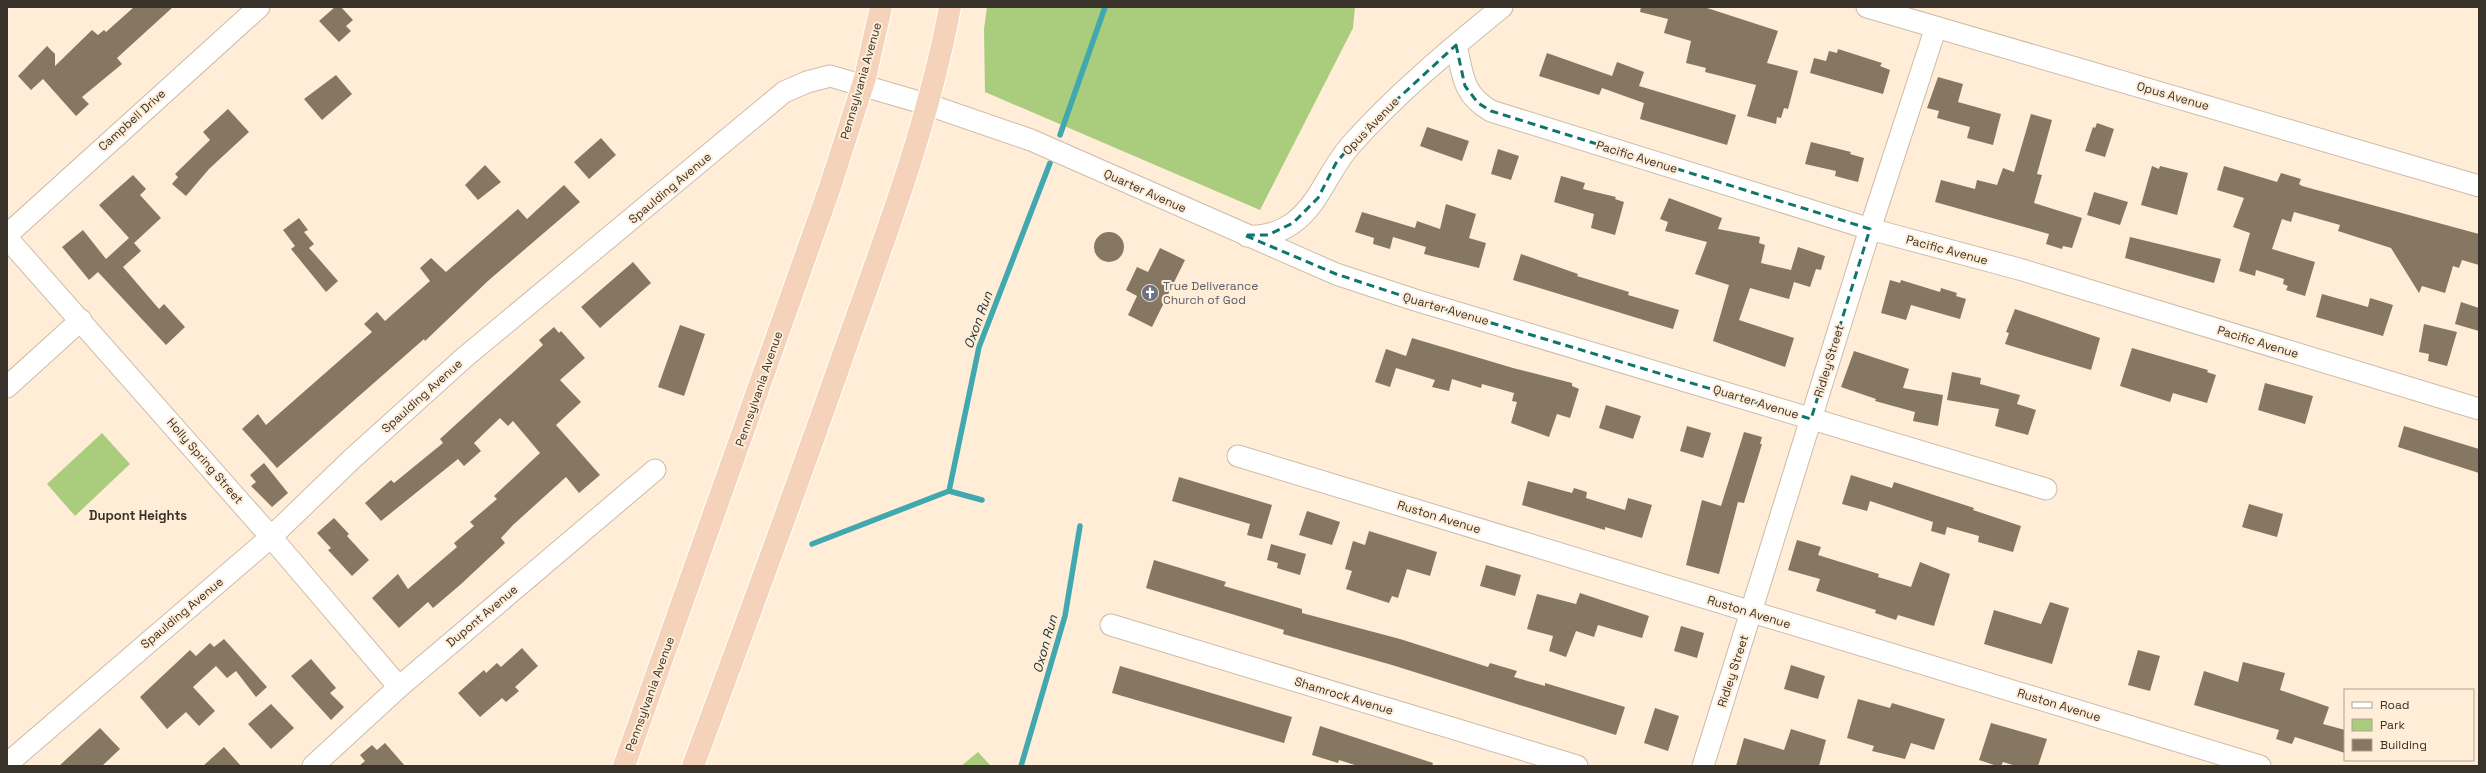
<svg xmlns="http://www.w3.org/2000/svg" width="2486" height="773" font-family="'Space Grotesk',sans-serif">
  <rect width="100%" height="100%" fill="#ffedd7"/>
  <!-- green -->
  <path fill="#a9cd7d" d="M987 7H1355L1353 28 1260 210 985 92 984 29Z
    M102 433 130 464 75 516 47 484Z
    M978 752 991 766H961Z"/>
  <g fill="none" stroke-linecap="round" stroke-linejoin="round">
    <!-- stream -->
    <path stroke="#42a8af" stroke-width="5.5" d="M1060 135 1105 7
      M949 491 982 500
      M812 544 949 491 979 347 1050 163
      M1021 766 1065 616 1080 526"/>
  </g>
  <!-- building -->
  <path fill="#867763" d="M134 7H173L117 58 122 64 82 97 89 104 76 116 43 79 31 90 18 76 47 46 55 54V66L92 30 98 35 104 30 106 32Z
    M335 7H341L353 20 346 26 351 31 339 42 319 21Z
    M1641 7H1704L1778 31 1767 63 1798 71 1788 109 1784 108 1781 118 1777 117 1776 124 1747 116 1756 85 1705 72 1706 68 1686 63 1691 41 1664 33 1668 19 1640 12Z
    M1838 49 1882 63 1880 66 1890 70 1883 94 1810 73 1814 58 1826 61 1829 51 1837 53Z
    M1547 53 1612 76 1617 62 1644 72 1639 86 1736 115 1727 145 1640 119 1644 103 1602 88 1599 95 1539 76Z
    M336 75 352 94 322 120 304 99Z
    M1938 77 1963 84 1958 102 2001 114 1993 145 1967 138 1970 127 1937 118 1939 111 1927 108Z
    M228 109 249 132 209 169 186 196 172 184 178 177 175 174 210 140 203 132Z
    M2031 114 2052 120 2037 174 2042 175 2034 203 2082 218 2072 248 2063 246 2062 249 2046 244 2049 234 1935 202 1941 180 1975 189 1977 180 1997 185 2003 168 2014 172Z
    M2097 123 2114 129 2105 157 2085 151 2093 127 2095 128Z
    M1427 127 1469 141 1462 161 1420 146Z
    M601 138 616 155 589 179 574 162Z
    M1811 142 1851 152 1850 154 1864 158 1858 182 1835 176 1836 171 1805 164Z
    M1498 149 1519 156 1511 180 1491 174Z
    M485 165 501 182 478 200 465 185Z
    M2152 166 2159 169 2160 166 2188 173 2177 215 2141 205Z
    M2224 166 2277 182 2281 173 2301 179 2299 184 2302 186 2479 234V265L2462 260 2459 268 2453 266 2445 293 2422 286 2419 293 2391 248 2338 231 2340 225 2294 212 2291 222 2282 219 2272 249 2315 262 2305 296 2286 290 2288 286 2283 284 2284 279 2256 270 2255 276 2239 271 2250 233 2233 227 2244 198 2217 190Z
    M133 175 146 189 140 195 161 218 134 243 141 251 123 267 159 309 164 304 185 327 166 345 98 272 89 280 62 247 83 230 106 259 129 238 99 205Z
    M1561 176 1585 183 1583 189 1616 197 1615 199 1624 202 1615 235 1591 228 1594 214 1554 202Z
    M564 185 580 202 489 280 425 341 424 339 277 468 242 429 258 414 266 425 372 332 364 324 377 312 385 321 430 281 420 268 431 258 446 272 518 209 527 219Z
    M2094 192 2128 202 2120 225 2087 215Z
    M1669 198 1722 218 1718 229 1760 237 1759 243 1765 245 1761 263 1791 270 1798 247 1825 256 1821 270 1816 269 1810 287 1794 282 1789 299 1750 288 1739 320 1794 338 1785 367 1713 341 1729 285 1695 274 1707 242 1665 231 1668 222 1660 219Z
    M1446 204 1476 214 1469 238 1486 243 1479 268 1424 254 1426 247 1393 237 1390 249 1373 244 1374 238 1355 232 1362 212 1415 228 1417 221 1440 229Z
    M299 218 308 230 304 232 314 244 309 248 338 281 326 292 291 249 295 246 283 230Z
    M1094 247a15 15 0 1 1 30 0a15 15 0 1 1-30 0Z
    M2130 237 2221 259 2214 283 2125 258Z
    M1160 248 1185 260 1152 327 1128 315 1137 296 1126 290 1137 267 1148 272Z
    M1521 254 1578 274 1577 276 1629 292 1628 295 1679 310 1673 329 1513 280Z
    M633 262 651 283 600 328 581 307Z
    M1890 280 1900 283 1901 280 1940 292 1941 288 1957 293 1956 296 1966 299 1960 319 1911 305 1906 320 1881 313Z
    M2322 294 2368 307 2370 298 2393 305 2383 336 2316 317Z
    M2461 302 2479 308V331L2455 324Z
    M2015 309 2100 338 2091 370 2005 344 2009 333 2006 332Z
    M2424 324 2457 332 2447 366 2428 361 2429 354 2419 352Z
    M680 325 705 334 684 396 658 387Z
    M554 327 559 333 561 331 585 358 560 380 581 402 556 425 600 475 579 493 566 477 513 525 501 538 505 543 460 585 433 608 428 602 399 628 372 598 398 574 408 589 457 547 454 543 474 526 470 522 497 499 494 496 540 453 513 421 508 426 500 418 474 443 481 451 464 466 458 459 381 521 365 503 391 480 394 483 443 443 440 439 543 345 539 340Z
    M1412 338 1513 368 1572 383V386L1579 389 1570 418 1557 414 1549 437 1511 423 1517 402 1512 401 1514 393 1482 384 1481 388 1452 379 1449 391 1432 387 1435 380 1396 368 1390 387 1375 382 1386 349 1406 356Z
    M2132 348 2208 370 2207 372 2216 375 2207 403 2173 393 2170 402 2120 386Z
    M1854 351 1909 369 1903 388 1943 395 1938 426 1913 421 1915 412 1875 401 1876 399 1841 387Z
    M1952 372 1981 378 1980 384 2020 395 2017 404 2036 410 2028 435 1995 426 1999 409 1947 400Z
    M2265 383 2313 396 2305 424 2258 410Z
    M1606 405 1641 416 1633 439 1599 428Z
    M1687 426 1711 433 1703 458 1680 451Z
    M2404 426 2479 449V473L2398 447Z
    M1744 432 1762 437 1760 444H1762L1744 503 1738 502 1719 574 1686 565 1702 500 1721 506Z
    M264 463 288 493 272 507 251 486 256 482 250 475Z
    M1851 475 1892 488 1894 482 1974 508 1973 510 2021 526 2013 552 1978 542 1979 536 1947 527 1945 535 1931 531 1933 522 1870 501 1867 511 1842 504Z
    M1179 477 1272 505 1262 539 1247 535 1250 524 1172 501Z
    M1528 481 1572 493 1574 488 1587 492 1586 498 1625 510 1628 498 1652 505 1642 538 1605 527V530L1522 505Z
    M2249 504 2283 514 2277 537 2242 527Z
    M1307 511 1340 522 1332 545 1299 535Z
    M334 518 349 534 347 536 369 560 352 576 328 550 331 548 317 533Z
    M1369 531 1437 552 1430 576 1407 569 1398 598 1392 596 1389 603 1346 589 1352 571 1345 569 1353 541 1365 545Z
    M1797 540 1821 547 1818 555 1879 574 1878 577 1911 587 1920 562 1950 574 1934 626 1898 615 1896 620 1875 613 1876 610 1816 591 1820 579 1788 570Z
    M1271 544 1306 554 1300 575 1277 568 1278 563 1267 560Z
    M1154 560 1226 582 1224 586 1302 609V613L1400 639 1488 667 1490 663 1517 671 1514 677 1545 686V683L1625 707 1616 735 1392 665 1283 634 1284 630 1146 588Z
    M1486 565 1521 575 1515 596 1480 586Z
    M1580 593 1649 616 1642 638 1598 625 1594 637 1576 631 1566 657 1549 651 1553 636 1527 629 1537 594 1576 604Z
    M2050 602 2069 608 2052 664 1984 644 1994 610 2041 624Z
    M1681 626 1704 633 1697 658 1674 651Z
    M224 639 267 687 256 697 236 671 227 678 216 666 193 687 215 711 199 726 186 712 167 729 140 697 190 650 196 656 210 643 214 647Z
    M522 648 538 666 515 687 519 691 506 702 502 698 480 717 458 693 484 670 486 673 497 663 501 667Z
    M2138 650 2160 656 2150 691 2128 685Z
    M311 659 336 688 330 693 344 707 331 720 291 676Z
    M2243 662 2285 673 2280 690 2329 707 2323 724 2345 730V753L2295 737 2292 744 2276 739 2279 730 2194 705 2204 671 2238 682Z
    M1791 665 1825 676 1818 699 1784 689Z
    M1120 666 1292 717 1284 743 1112 693Z
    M1858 699 1890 708 1892 703 1945 719 1934 750 1911 743 1905 759 1872 751 1874 746 1847 738Z
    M271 704 294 728 271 749 248 724Z
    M1655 708 1679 716 1668 751 1644 743Z
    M1991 723 2047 739 2038 766H2016L2003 762 2001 766H1997L1979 760Z
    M1320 726 1433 763 1432 766H1358L1339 760 1338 763 1312 755Z
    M100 728 120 749 102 766H59Z
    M1791 729 1826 740 1819 766H1736L1744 738 1784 750Z
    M385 743 405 766H359L365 761 360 755 372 745 377 750Z
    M224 747 241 766H203Z"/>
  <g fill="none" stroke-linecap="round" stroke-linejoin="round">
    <!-- minor casing -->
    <g stroke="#cdbca7" stroke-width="23">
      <path id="minor" d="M1867 7 2479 186
        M1456 45C1463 75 1462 94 1491 111L1870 229 2019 269 2479 409
        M7 235 259 7
        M1247 236C1264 237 1279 233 1293 223 1320 203 1328 171 1350 146 1395 95 1449 50 1502 7
        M7 238 271 537 399 687
        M7 387 81 320
        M1238 456 2260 766
        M1111 625 1577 766
        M7 764 271 537 353 458 465 357 784 92 807 82 830 76 926 104 1031 140 1336 274 1415 300 2046 489
        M313 766 399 687 655 470
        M1703 766 1870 229 1936 27"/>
    </g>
    <!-- trunk casing -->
    <g stroke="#fff" stroke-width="24">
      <path id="trunk" d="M624 766 829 190 865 78 881 7
        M693 766C746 624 799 481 849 338 888 230 929 120 950 7"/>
    </g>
    <!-- minor -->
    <use href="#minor" stroke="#fff" stroke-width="21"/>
    <!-- trunk -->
    <use href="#trunk" stroke="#f4d3ba" stroke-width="22"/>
  </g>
  <!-- marked area -->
  <path fill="none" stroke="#0f766e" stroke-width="3" stroke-dasharray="8 5" stroke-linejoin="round" d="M1456 45 1465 86 1478 103 1491 111 1870 229 1811 419 1415 300 1336 274 1244 235H1268L1293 223 1318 198 1336 163 1364 130Z"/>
  <!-- icons -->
  <defs>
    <g id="church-disc" transform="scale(0.9)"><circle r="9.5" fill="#6b7280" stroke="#ffedd7"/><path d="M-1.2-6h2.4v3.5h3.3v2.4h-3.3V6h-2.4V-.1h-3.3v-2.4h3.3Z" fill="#fff"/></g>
  </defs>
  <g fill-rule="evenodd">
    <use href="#church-disc" x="1150" y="293"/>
  </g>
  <g text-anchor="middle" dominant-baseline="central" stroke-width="4" stroke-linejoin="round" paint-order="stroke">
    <!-- street labels -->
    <g font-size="12" fill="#39322a" stroke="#ffedd7">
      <text transform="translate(861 81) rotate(-74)">Pennsylvania Avenue</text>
      <text transform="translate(2173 96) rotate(16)">Opus Avenue</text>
      <text transform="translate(132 120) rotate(-42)">Campbell Drive</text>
      <text transform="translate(1371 126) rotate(-46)">Opus Avenue</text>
      <text transform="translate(1637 157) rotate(17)">Pacific Avenue</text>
      <text transform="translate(670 188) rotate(-40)">Spaulding Avenue</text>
      <text transform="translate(1145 191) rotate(24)">Quarter Avenue</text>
      <text transform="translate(1947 250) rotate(15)">Pacific Avenue</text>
      <text transform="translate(1446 309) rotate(16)">Quarter Avenue</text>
      <text transform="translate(2258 342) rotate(17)">Pacific Avenue</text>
      <text transform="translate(1829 361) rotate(-73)">Ridley Street</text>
      <text transform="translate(759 389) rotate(-71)">Pennsylvania Avenue</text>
      <text transform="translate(422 396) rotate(-42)">Spaulding Avenue</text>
      <text transform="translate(1756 402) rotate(17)">Quarter Avenue</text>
      <text transform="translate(205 461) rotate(49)">Holly Spring Street</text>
      <text transform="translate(1439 517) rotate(17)">Ruston Avenue</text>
      <text transform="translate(1749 612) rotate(17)">Ruston Avenue</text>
      <text transform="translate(182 613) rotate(-40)">Spaulding Avenue</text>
      <text transform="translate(482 616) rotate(-40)">Dupont Avenue</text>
      <text transform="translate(1733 671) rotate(-72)">Ridley Street</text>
      <text transform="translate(650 694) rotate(-70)">Pennsylvania Avenue</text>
      <text transform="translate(1344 696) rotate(17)">Shamrock Avenue</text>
      <text transform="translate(2059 705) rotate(17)">Ruston Avenue</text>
    </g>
    <!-- worship labels -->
    <g font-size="12" fill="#5b616d" stroke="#ffedd7" text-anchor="start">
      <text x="1163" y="286">True Deliverance<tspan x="1163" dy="14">Church of God</tspan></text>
    </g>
    <!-- water labels -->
    <g font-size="13" font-style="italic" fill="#172f31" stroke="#ffedd7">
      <text transform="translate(978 320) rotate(-70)">Oxon Run</text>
      <text transform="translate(1045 644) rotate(-74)">Oxon Run</text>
    </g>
    <!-- neighbourhood labels -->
    <g font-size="13" font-weight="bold" fill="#39322a" stroke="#ffedd7">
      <text x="138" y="515">Dupont Heights</text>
    </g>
  </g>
  <!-- border -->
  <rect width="2486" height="773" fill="none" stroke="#39322a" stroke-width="16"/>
  <!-- legend -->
  <rect x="2344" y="689" width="130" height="72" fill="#ffedd7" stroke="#b0a292"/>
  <rect x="2352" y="702" width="20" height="6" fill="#ffffff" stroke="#b0a292"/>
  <text x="2380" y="709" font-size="12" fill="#39322a">Road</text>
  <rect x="2352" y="719" width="20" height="12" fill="#a9cd7d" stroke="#b0a292"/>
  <text x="2380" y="729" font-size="12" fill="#39322a">Park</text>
  <rect x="2352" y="739" width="20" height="12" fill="#867763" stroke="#b0a292"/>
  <text x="2380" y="749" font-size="12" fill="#39322a">Building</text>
</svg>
